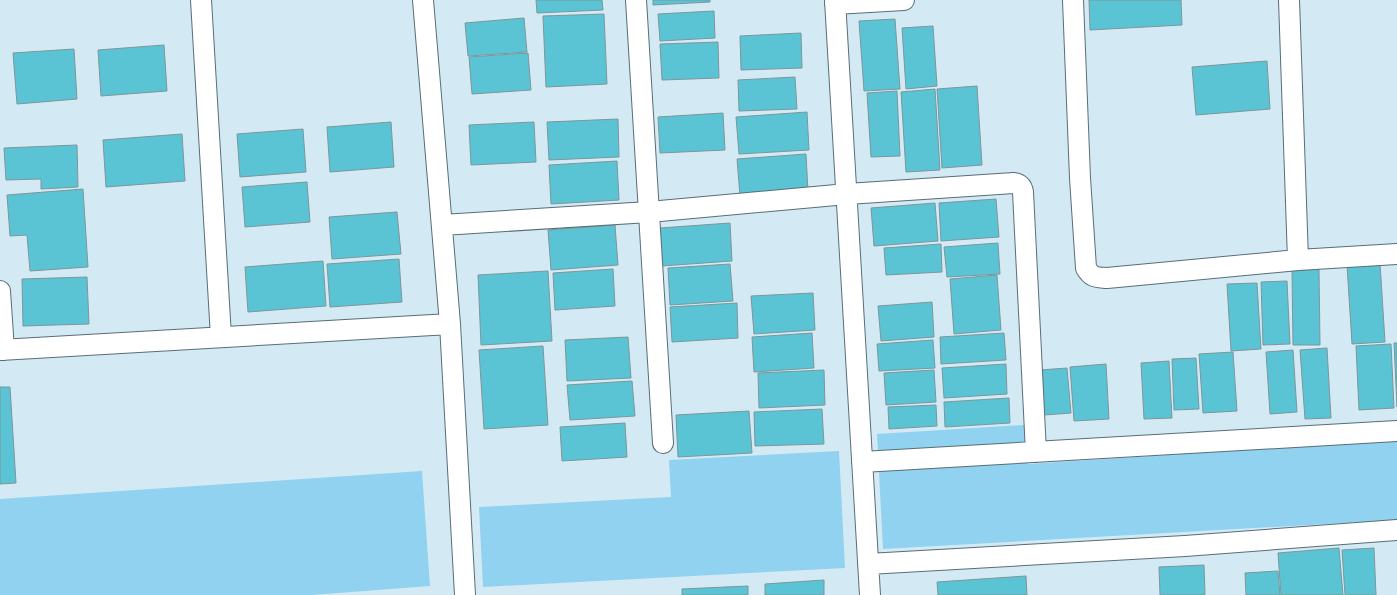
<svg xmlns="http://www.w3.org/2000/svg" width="1397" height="595" font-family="'Libre Baskerville',serif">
  <rect width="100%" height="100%" fill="#d3eaf5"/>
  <!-- green -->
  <path fill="#90d2ef" d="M1024 425 1028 464 1397 440V520L883 549 877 434Z
    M839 451 845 568 483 587 479 507 671 497 669 460Z
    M422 471 430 586 312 595H0V499Z"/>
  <!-- building -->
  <path fill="#5ac4d4" stroke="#7d969a" d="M536 0H602L603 10 537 13Z
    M653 0H710V2L653 5Z
    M1089 0H1181L1182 25 1090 30Z
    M714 11 715 38 660 41 658 14Z
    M604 14 607 84 546 87 543 16Z
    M524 18 527 52 468 56 465 23Z
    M895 19 900 89 864 91 859 21Z
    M933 26 937 86 906 89 902 28Z
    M801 33 802 68 741 70 740 36Z
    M718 42 719 78 662 80 660 44Z
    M164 45 167 91 101 96 98 50Z
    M74 49 77 99 17 104 13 53Z
    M528 53 531 90 472 94 469 57Z
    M1267 61 1270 109 1196 115 1192 67Z
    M795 77 797 109 739 111 738 80Z
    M977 86 982 165 942 168 937 89Z
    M935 89 940 170 906 172 901 92Z
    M897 91 900 156 871 157 867 93Z
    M807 112 809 150 739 154 736 117Z
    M723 113 725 150 660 153 658 117Z
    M618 119 619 157 549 160 547 122Z
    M391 122 394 167 330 172 327 127Z
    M534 122 536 162 471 165 469 125Z
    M303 129 306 172 240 177 237 134Z
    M182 134 185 181 106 187 103 140Z
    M77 145 78 187 41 189V179L6 180 4 148Z
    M806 154 808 191 740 196 737 159Z
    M617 161 619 200 551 204 549 165Z
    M307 182 310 222 245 227 242 187Z
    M83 189 88 267 30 271 27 235 10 236 7 195Z
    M996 199 999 237 941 241 939 203Z
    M935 203 938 241 874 246 871 208Z
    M397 212 401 254 332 259 329 217Z
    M730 223 732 261 662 266 660 228Z
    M615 225 618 265 551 270 548 230Z
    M998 243 1000 274 947 277 944 247Z
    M941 244 942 272 886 275 884 248Z
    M399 259 402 302 330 307 327 264Z
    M323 261 326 306 248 312 245 267Z
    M1380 263 1385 342 1352 344 1347 265Z
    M730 264 733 301 670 305 668 268Z
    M613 269 615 306 555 310 553 273Z
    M1319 269 1320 345H1293L1292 270Z
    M548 271 552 341 481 345 478 275Z
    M997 275 1001 330 954 334 950 279Z
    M87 277 89 324 23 326 22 279Z
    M1287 281 1290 344 1263 345 1261 282Z
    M1257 283 1261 349 1231 351 1227 284Z
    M813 293 815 330 754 334 751 296Z
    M932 302 934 337 881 341 878 306Z
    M737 303 738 338 672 342 670 307Z
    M812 333 814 368 754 372 752 337Z
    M1004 333 1006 360 941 364 940 337Z
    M628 337 631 378 567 381 565 340Z
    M933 340 935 368 879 371 877 344Z
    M1394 343H1397V407Z
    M1391 344 1394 408 1359 410 1356 346Z
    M543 346 548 425 484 429 479 350Z
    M1327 348 1331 418 1305 419 1300 350Z
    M1293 350 1297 412 1270 414 1266 352Z
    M1233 352 1237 411 1203 413 1199 354Z
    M1196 358 1199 409 1174 410 1172 359Z
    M1169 361 1172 418 1144 419 1141 363Z
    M1006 364 1007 394 944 398 942 368Z
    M1106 364 1109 419 1074 421 1070 367Z
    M1067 368 1071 413 1044 415 1040 370Z
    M824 370 825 405 759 408 758 373Z
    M934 370 936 402 886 405 884 373Z
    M632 381 635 416 570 420 567 385Z
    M0 387H10L16 483 0 484Z
    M1009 398 1010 423 945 427 944 402Z
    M936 405 937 426 889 429 888 407Z
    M822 409 824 444 755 446 754 412Z
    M749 411 752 453 678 457 676 415Z
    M625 423 627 457 562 461 560 427Z
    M1339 548 1343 595H1281L1278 553Z
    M1374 548 1376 595H1345L1342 550Z
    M1204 565 1205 595H1160L1159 567Z
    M1278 571 1280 595H1246L1245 573Z
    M1026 576 1027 595H938L937 582Z
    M824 580V595H765V584Z
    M748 586V595H682V589Z"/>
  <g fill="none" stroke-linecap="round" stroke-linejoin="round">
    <!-- street casing -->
    <g stroke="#586d77" stroke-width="22">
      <path id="street" d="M201 0 221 337
        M423 0 450 324 465 595
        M636 0 663 443
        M835 0 870 595
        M1073 0 1080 178 1086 268C1092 278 1096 277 1107 278L1298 260 1397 254
        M1289 0 1298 260
        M835 4 904 0
        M442 225 649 212 847 194 1014 183C1020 184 1022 186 1023 192L1036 452
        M0 291 4 350
        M0 350 450 324
        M862 462 1397 431
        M868 564 1185 546 1397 530"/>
    </g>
    <!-- street -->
    <use href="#street" stroke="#fff" stroke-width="20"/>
  </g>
</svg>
